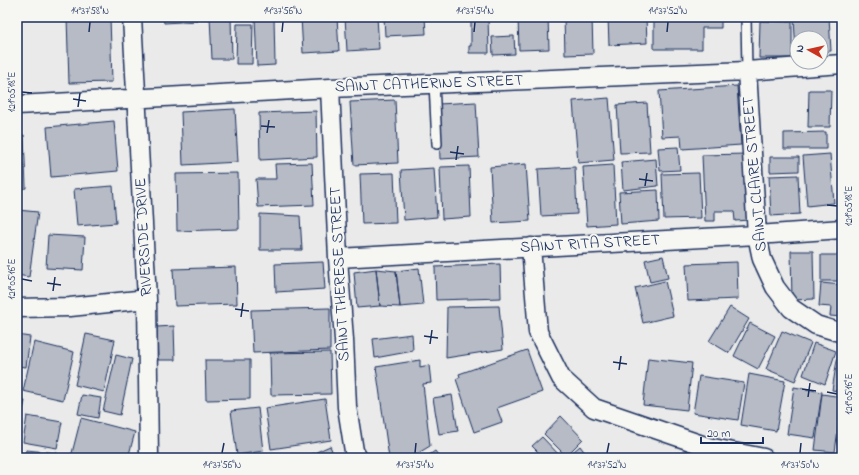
<svg xmlns="http://www.w3.org/2000/svg" width="859" height="475" font-family="'Indie Flower',sans-serif">
  <rect width="100%" height="100%" fill="#e9eae9"/>
  <filter id="ink" filterUnits="userSpaceOnUse"><feTurbulence type="fractalNoise" baseFrequency=".025" numOctaves="2"/><feDisplacementMap in="SourceGraphic" scale="8" xChannelSelector="R" yChannelSelector="G"/><feConvolveMatrix kernelMatrix="1 2 1 2 8 2 1 2 1" color-interpolation-filters="sRGB"/></filter>
  <g filter="url(#ink)">
    <!-- building -->
    <path fill="#b6bbc6" stroke="#1b2f5e" d="M67 17H110L112 82 69 83Z
      M163 17H198V21L164 23Z
      M210 17H231L232 59H212Z
      M235 17H249V19H235Z
      M255 17H274L275 65 257 66Z
      M301 17H337L339 51 303 53Z
      M345 17H377L379 49 347 51Z
      M384 17H425L426 34 385 36Z
      M471 17H488L489 53H469V46H471Z
      M518 17H548L549 49 519 50Z
      M564 17H592L593 54 565 55Z
      M608 17H646L647 43 609 45Z
      M654 17H721V28H702V49H654Z
      M829 17 831 51 821 52V38H797L796 53 794 19Z
      M840 17H842V39H840Z
      M760 21 792 22V58H759Z
      M237 24H253L252 64H236Z
      M514 36 515 54 493 55 492 37Z
      M737 86 741 145 682 149 681 136 662 137 659 91Z
      M809 90H831L830 127H808Z
      M609 98 614 160 578 163 573 101Z
      M395 100 398 163 354 165 350 102Z
      M476 102 479 157 440 159 438 104Z
      M647 103 650 152 620 153 617 105Z
      M235 109 238 162 183 165 181 112Z
      M316 111 317 157 260 160 259 113Z
      M114 121 118 171 51 177 47 127Z
      M826 132V149H784V133Z
      M24 135 26 188 17 189V136Z
      M678 147 680 170 660 171 658 148Z
      M746 154 749 220 735 221 734 211H715V221H705L702 155Z
      M830 154 834 203 807 206 803 156Z
      M770 157H799V171L770 172Z
      M656 159 658 186 623 190 621 162Z
      M312 163 314 205 258 207 256 179H276L275 164Z
      M526 164 530 221 493 223 490 167Z
      M613 165 616 224 587 226 583 167Z
      M469 166 471 217 442 219 440 167Z
      M575 167 577 214 541 216 538 169Z
      M434 168 437 217 404 220 401 170Z
      M238 173 239 229 177 231 176 174Z
      M394 173 396 223 362 224 360 174Z
      M699 173 701 218 664 219 662 174Z
      M798 175 800 214 771 216 769 176Z
      M113 186 116 223 77 226 74 189Z
      M658 190 659 221 621 224 619 192Z
      M17 210 38 212 29 277 17 275Z
      M260 214 300 216 302 250H260Z
      M48 235 85 237 83 270 46 268Z
      M791 251H813L814 299 792 300Z
      M821 255H842V281H821Z
      M663 256 668 278 650 282 645 260Z
      M323 262 325 289 276 292 275 264Z
      M737 262 738 299 688 301 686 264Z
      M500 264 501 298 436 300 435 267Z
      M236 267 237 304 175 306 173 269Z
      M419 268 423 305 400 307 396 271Z
      M376 269 380 306 357 308 354 272Z
      M376 269 396 271 400 307 380 306Z
      M665 281 673 316 643 323 635 288Z
      M821 283 842 285V317L830 316 831 307 819 306Z
      M499 306 503 349 446 358 447 307Z
      M730 307 749 319 729 353 709 341Z
      M330 308V350L253 353 251 310Z
      M750 323 775 336 758 369 734 356Z
      M174 326 175 360H158L157 327Z
      M782 331 811 343 795 381 766 369Z
      M86 334 115 340 104 392 75 385Z
      M412 334 413 351 375 358 373 339Z
      M17 335 30 337 26 367 17 366Z
      M34 342 74 352 63 400 23 391Z
      M814 343 836 351 825 384 803 375Z
      M527 350 542 392 497 408 502 422 474 432 456 379 460 377 459 374Z
      M330 352 331 394 271 395 270 353Z
      M838 354 842 355V392L832 390Z
      M116 355 132 359 120 415 103 411Z
      M648 358 692 363 687 410 643 405Z
      M205 360H250V399L206 400Z
      M420 360V367L429 365 431 383 423 384 430 446 410 458H389L376 367Z
      M749 374 785 381 776 431 741 425Z
      M699 376 744 383 738 420 693 413Z
      M794 387 822 392 815 438 787 434Z
      M822 394 842 397 835 452 815 450Z
      M82 395 101 398 98 418 78 414Z
      M452 395 458 431 439 434 433 398Z
      M325 399 331 440 271 449 265 408Z
      M17 400 25 401 17 438Z
      M258 408 263 451 237 455 231 411Z
      M27 416 62 422 57 448 23 442Z
      M561 416 583 439 566 456 544 434Z
      M81 418 135 432 128 458 71 457Z
      M842 428V454L838 453Z
      M542 437 562 458H544L532 446Z
      M330 446 335 458H303Z
      M580 446 589 458H566Z
      M26 450 57 453V458H25Z
      M435 451 440 458H425Z
      M534 454 538 458H530Z"/>
    <g fill="none" stroke-linecap="round" stroke-linejoin="round">
      <!-- lane casing -->
      <g stroke="#1b2f5e" stroke-width="12">
        <path id="lane" d="M746 17 747 71
          M434 83 437 144"/>
      </g>
      <!-- street casing -->
      <g stroke="#1b2f5e" stroke-width="21">
        <path id="street" d="M132 17 147 299 149 458
          M747 71 757 235 762 259 775 287 791 308 816 325 842 333
          M330 88 338 258 344 340 347 407 354 451 358 458
          M17 105 330 88 747 71 842 64
          M531 247 538 332 561 378 594 408 708 447 764 458
          M338 258 757 235 842 229
          M17 308 70 307 147 299"/>
      </g>
      <!-- lane -->
      <use href="#lane" stroke="#f6f6f2" stroke-width="9"/>
      <!-- street -->
      <use href="#street" stroke="#f6f6f2" stroke-width="18"/>
    </g>
  </g>
  <!-- ticks -->
  <path fill="none" stroke="#1b2f5e" stroke-width="1.5" d="M89 32 90 22M282 32 283 22M474 32 475 22M667 32 668 22M22 92 32 93M73 99 86 101M78 107 80 93M261 126 275 127M267 133 269 120M450 152 464 154M456 160 458 146M639 179 653 181M645 186 647 173M827 205 837 206M22 279 32 281M47 283 61 285M53 291 55 277M235 309 249 311M241 317 243 303M424 336 438 338M430 344 432 330M613 362 627 364M619 370 621 356M802 389 816 391M827 392 837 394M808 397 810 383M222 453 224 443M415 453 416 443M607 453 609 443M800 453 801 443"/>
  <g text-anchor="middle" dominant-baseline="central" stroke-width="4" stroke-linejoin="round" paint-order="stroke">
    <!-- street labels -->
    <g font-size="16" fill="#1b2f5e" stroke="#f6f6f2">
      <text transform="translate(429 84) rotate(-2)">SAINT CATHERINE STREET</text>
      <text transform="translate(755 174) rotate(-95)">SAINT CLAIRE STREET</text>
      <text transform="translate(144 237) rotate(-93)">RIVERSIDE DRIVE</text>
      <text transform="translate(590 244) rotate(-3)">SAINT RITA STREET</text>
      <text transform="translate(340 274) rotate(-93)">SAINT THERESE STREET</text>
    </g>
  </g>
  <!-- margin -->
  <rect width="859" height="475" fill="none" stroke="#f6f6f2" stroke-width="44"/>
  <!-- north arrow -->
  <g transform="translate(809 50) rotate(278)"><circle r="19" fill="#f6f6f2" stroke="#9ea6b7"/>
  <path d="M0-3L7 15L0 10L-7 15Z" fill="#c8321e"/>
  <text y="-6" font-size="11" font-weight="bold" text-anchor="middle" fill="#1b2f5e">N</text>
  </g>
  <!-- scale -->
  <path d="M701 437v6h62v-6" fill="none" stroke="#1b2f5e" stroke-width="2"/>
  <text x="707" y="437" font-size="12" fill="#1b2f5e" stroke="#f6f6f2" stroke-width="3" paint-order="stroke">20 m</text>
  <rect x="22" y="22" width="815" height="431" fill="none" stroke="#1b2f5e" stroke-width="1.5"/>
  <g font-size="10" text-anchor="middle" fill="#1b2f5e">
    <text x="90" y="14">14°37'58"N</text>
    <text x="283" y="14">14°37'56"N</text>
    <text x="475" y="14">14°37'54"N</text>
    <text x="668" y="14">14°37'52"N</text>
    <text transform="translate(11 92) rotate(-90)" y="4">121°05'18"E</text>
    <text transform="translate(848 206) rotate(-90)" y="4">121°05'18"E</text>
    <text transform="translate(11 279) rotate(-90)" y="4">121°05'16"E</text>
    <text transform="translate(848 394) rotate(-90)" y="4">121°05'16"E</text>
    <text x="222" y="468">14°37'56"N</text>
    <text x="415" y="468">14°37'54"N</text>
    <text x="607" y="468">14°37'52"N</text>
    <text x="800" y="468">14°37'50"N</text>
  </g>
</svg>
